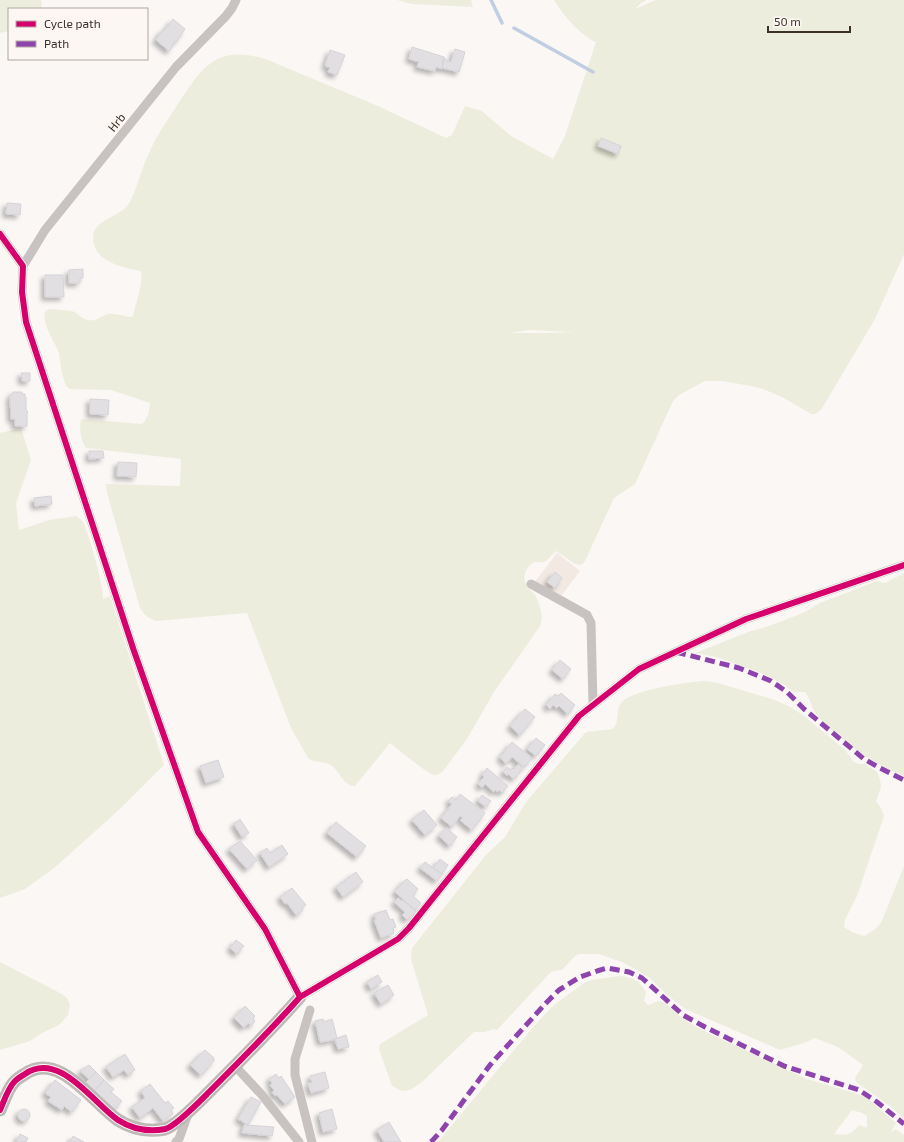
<svg xmlns="http://www.w3.org/2000/svg" width="904" height="1142" font-family="'Exo 2',sans-serif">
  <defs>
    <filter id="shadow"><feDropShadow dx="-3.5" dy="3.5" stdDeviation="2" flood-color="#0004"/></filter>
  </defs>
  <rect width="100%" height="100%" fill="#faf7f5"/>
  <!-- built -->
  <path fill="#f2e9e3" d="M557 553 580 571 561 596 534 583Z"/>
  <!-- green -->
  <path fill="#ededdd" fill-rule="evenodd" d="M0 0H41L42 9H9V31L0 33Z
    M397 0H471L473 7 412 4Z
    M554 0H646L639 5 635 9 656 0H904V254L875 319 821 410 815 414H811L784 398 763 389 751 386 722 381H705L679 395 673 401 635 484 614 498 585 561 581 565 575 564 556 551C547 559 548 564 534 562 526 567 521 577 527 586 529 590 533 592 535 595 540 605 544 615 540 626L494 692 467 739 443 771C441 773 438 775 434 775 426 773 398 749 390 743L355 786C343 786 341 773 332 766 325 760 315 764 308 758L291 728 247 613 157 621C148 619 145 615 140 608L107 493 106 484 180 486 181 459 86 448C81 442 78 425 82 419L142 424C148 419 149 411 150 403L111 390 70 389 66 386C64 380 62 374 61 368 60 363 60 358 59 353 57 345 34 313 50 309 54 309 72 311 75 312 79 315 82 319 88 320 96 322 101 316 108 314 115 313 123 316 130 317L133 316C136 301 143 287 141 271 121 267 94 262 93 238 92 219 121 218 130 202 138 185 142 167 150 151 157 135 167 121 176 107 202 67 216 43 268 60L378 106 446 138 452 135 465 106 482 111 511 136 553 159 565 136 596 42C581 36 562 14 554 0ZM529 330 574 332 547 333H510Z
    M21 428 31 460 16 503 19 530 49 520 76 516C79 518 81 519 83 522 89 534 104 587 103 599L110 596 164 765 120 809 53 869 25 889 0 898V433Z
    M904 573V776C873 764 840 741 818 716 811 709 811 699 805 692H794L780 682 761 673 739 665 716 657 695 653 751 631 769 626 803 613 820 603 877 581 885 583Z
    M704 681 718 683 775 700 790 707 803 715 845 750 854 762 859 764H865L877 772 880 779 881 787 876 801 881 808 884 816 857 896 845 920 844 927 852 932 864 936 874 930 881 923 904 866V1119L890 1106 856 1082 855 1078 863 1065 838 1047 815 1038 804 1043 780 1050 685 1009 666 994 649 977 624 963 599 954H579L574 957 562 970 553 971 549 974 497 1030 493 1029 485 1032H474L422 1082 412 1089 405 1091 400 1090 392 1086 379 1049 380 1044 428 1015 411 959 412 948 486 855 505 837 526 802 586 732 613 729C620 722 615 711 621 703 631 690 687 682 704 681Z
    M0 962 60 993 67 998 70 1005 68 1015 59 1025 42 1033 30 1041 0 1050Z
    M620 976C633 977 640 981 646 992L644 1001 648 1005 658 1001 664 1002 682 1018 698 1028 807 1079 858 1094 867 1098 896 1123 891 1133 896 1129 904 1135V1142H438L534 1026 554 1005 584 983 591 980ZM852 1110 862 1113 867 1116V1128L859 1125C849 1136 848 1135 834 1134Z"/>
  <g fill="none" stroke-linecap="round" stroke-linejoin="round">
    <!-- stream -->
    <path stroke="#c1cee1" stroke-width="3.5" d="M491 0 502 23
      M514 28 593 72"/>
  </g>
  <!-- building -->
  <path fill="#e2dfe3" stroke="#d6d3d8" filter="url(#shadow)" d="M173 19 185 29 177 41H175L172 45 173 46 169 51 156 40 162 30 164 31Z
    M412 47 444 57 442 69 436 67 435 71 417 67 419 62 409 59Z
    M455 49 465 52 459 72 442 68 443 65 442 64 444 58H445V60L451 62Z
    M330 50 345 55 337 75 328 72 330 68 325 66Z
    M601 138 621 146 618 154 598 146Z
    M7 203 21 204 20 215 6 214Z
    M83 269V278H80V283H69V270Z
    M45 275H63L64 297H45Z
    M21 373H30V381H22Z
    M13 392H22V394H25V397H26V410L28 412 27 413V426H15V419H11L10 397Z
    M90 399 109 400 108 415 90 414Z
    M89 451H103L104 458 89 459Z
    M118 462 137 463 136 477 117 476Z
    M51 496 52 504 35 506 34 498Z
    M555 572 562 578 555 588 547 582Z
    M560 660 571 669 563 679 552 670Z
    M561 693 575 705 568 714 559 706 557 708 553 705 550 709 546 705 555 694 558 696Z
    M525 709 535 717 520 735 510 726Z
    M536 738 545 745 536 756 527 749Z
    M512 742 532 758 524 767 512 757 506 764 500 757Z
    M218 760 224 777 206 783 200 766Z
    M518 764 523 768 514 779 508 774 507 776 503 772 507 767 511 770 513 768 514 769Z
    M487 768 508 786 502 793 499 790 498 792 495 790 494 792 485 784 482 788 478 784 484 777 482 775Z
    M460 794 485 813 472 830 460 820 463 818 460 816 452 827 441 818 452 804 448 801 452 797 456 800Z
    M482 795 491 801 486 807 478 801Z
    M424 810 437 825 425 835 412 820Z
    M240 819 249 833 242 837 234 824Z
    M336 822 366 846 357 857 327 833Z
    M446 828 457 837 450 846 439 836Z
    M240 841 257 860 247 869 229 849Z
    M282 845 288 854 269 867 260 853 267 848 270 853Z
    M440 859 448 865 442 874 433 868Z
    M425 862 442 874 437 881 420 868Z
    M356 872 363 882 343 897 336 887Z
    M407 879 418 889 413 896 421 903 415 910 395 892 403 882Z
    M292 888 306 905 302 908 303 910 296 915 287 903 285 904 280 897Z
    M398 898 402 901 403 900 416 911 407 920 402 915 405 912 394 902Z
    M386 910 390 920 393 919 396 927 393 928 394 933 381 938 374 920 376 919 374 914Z
    M236 940 244 946 237 954 230 948Z
    M378 975 382 982 371 989 367 982Z
    M388 985 394 995 381 1004 374 993Z
    M245 1006 255 1016 253 1019 255 1021 251 1026 248 1023 244 1028 234 1018Z
    M323 1019 324 1022 332 1019 337 1038 329 1041 320 1042 315 1021Z
    M346 1035 349 1047 338 1049 335 1039Z
    M205 1050 214 1058V1061L201 1075 190 1065Z
    M125 1054 135 1070 128 1075 124 1070 113 1077 106 1067Z
    M89 1065 96 1072 89 1079 80 1071Z
    M96 1072 104 1080 94 1091 86 1082Z
    M325 1072 329 1088 311 1093 308 1083H312L310 1076Z
    M276 1074 279 1078 281 1076 295 1097 285 1104 277 1095 275 1096 272 1092 274 1090 270 1085 272 1083 269 1079Z
    M55 1080 81 1100 72 1112 64 1106 62 1110 48 1101 51 1097 45 1093Z
    M104 1080 114 1089 111 1092 122 1101 115 1109 94 1091Z
    M150 1084 165 1103 168 1101 174 1108 171 1110 173 1114 163 1121 153 1108 140 1118 132 1107 145 1098 141 1091Z
    M251 1097 261 1102 248 1125 238 1119Z
    M18 1115a6 6 0 1 1 12 0a6 6 0 1 1-12 0Z
    M332 1109 337 1129 323 1132 319 1113Z
    M389 1122 401 1142H384L377 1130Z
    M244 1125 274 1127 272 1136 242 1133Z
    M20 1134 28 1138 26 1142H16Z
    M73 1136 84 1142H70Z"/>
  <g fill="none" stroke-linecap="round" stroke-linejoin="round">
    <!-- street -->
    <path stroke="#c8c3c1" stroke-width="9" d="M0 234 23 266 22 292 26 322 134 651 198 832 265 929 300 997 398 939 409 928 579 716 639 669 746 619 904 565
      M23 266 45 230 176 67 226 16 232 8 236 0
      M531 584 587 615 591 623 593 705
      M310 1010 295 1059V1075L312 1142
      M235 1066 262 1095 299 1142
      M176 1142 179 1139 188 1114"/>
    <!-- secondary -->
    <path stroke="#beb9b6" stroke-width="13" d="M0 1110C4 1101 8 1088 15 1081 18 1078 22 1076 25 1074 59 1050 94 1104 118 1120 132 1129 149 1132 165 1129 176 1126 200 1101 209 1092 240 1061 271 1030 300 997"/>
    <!-- quiet -->
    <path stroke="#8e44ad" stroke-width="5" stroke-dasharray="10 5" stroke-linecap="butt" d="M676 652 739 668 771 681 787 692 804 709 864 759 880 768 904 780
      M431 1142 442 1130 490 1065 546 1003 559 990 580 977 597 971 607 968 629 972 642 978 683 1015 705 1027 784 1066 859 1090 877 1102 904 1124"/>
    <!-- cycleway casing -->
    <g stroke="#fcf7f3" stroke-width="8">
      <path id="cycleway" d="M0 234 23 266 22 292 26 322 134 651 198 832 265 929 300 997 398 939 409 928 579 716 639 669 746 619 904 565
        M0 1110C4 1101 8 1088 15 1081 18 1078 22 1076 25 1074 59 1050 94 1104 118 1120 132 1129 149 1132 165 1129 176 1126 200 1101 209 1092 240 1061 271 1030 300 997"/>
    </g>
    <!-- cycleway -->
    <use href="#cycleway" stroke="#d6006c" stroke-width="6"/>
  </g>
  <g text-anchor="middle" dominant-baseline="central" stroke-width="4" stroke-linejoin="round" paint-order="stroke">
    <!-- street labels -->
    <g font-size="12" fill="#3c322a" stroke="#fcf7f3">
      <text transform="translate(116 122) rotate(-51)">Hrb</text>
    </g>
  </g>
  <!-- legend -->
  <rect x="8" y="8" width="140" height="52" fill="#fcf7f3" stroke="#afa8a3"/>
  <rect x="16" y="21" width="20" height="6" fill="#d6006c" stroke="#afa8a3"/>
  <text x="44" y="28" font-size="12" fill="#3c322a">Cycle path</text>
  <rect x="16" y="41" width="20" height="6" fill="#8e44ad" stroke="#afa8a3"/>
  <text x="44" y="48" font-size="12" fill="#3c322a">Path</text>
  <!-- scale -->
  <path d="M768 26v6h82v-6" fill="none" stroke="#3c322a" stroke-width="2"/>
  <text x="774" y="26" font-size="12" fill="#3c322a" stroke="#fcf7f3" stroke-width="3" paint-order="stroke">50 m</text>
</svg>
